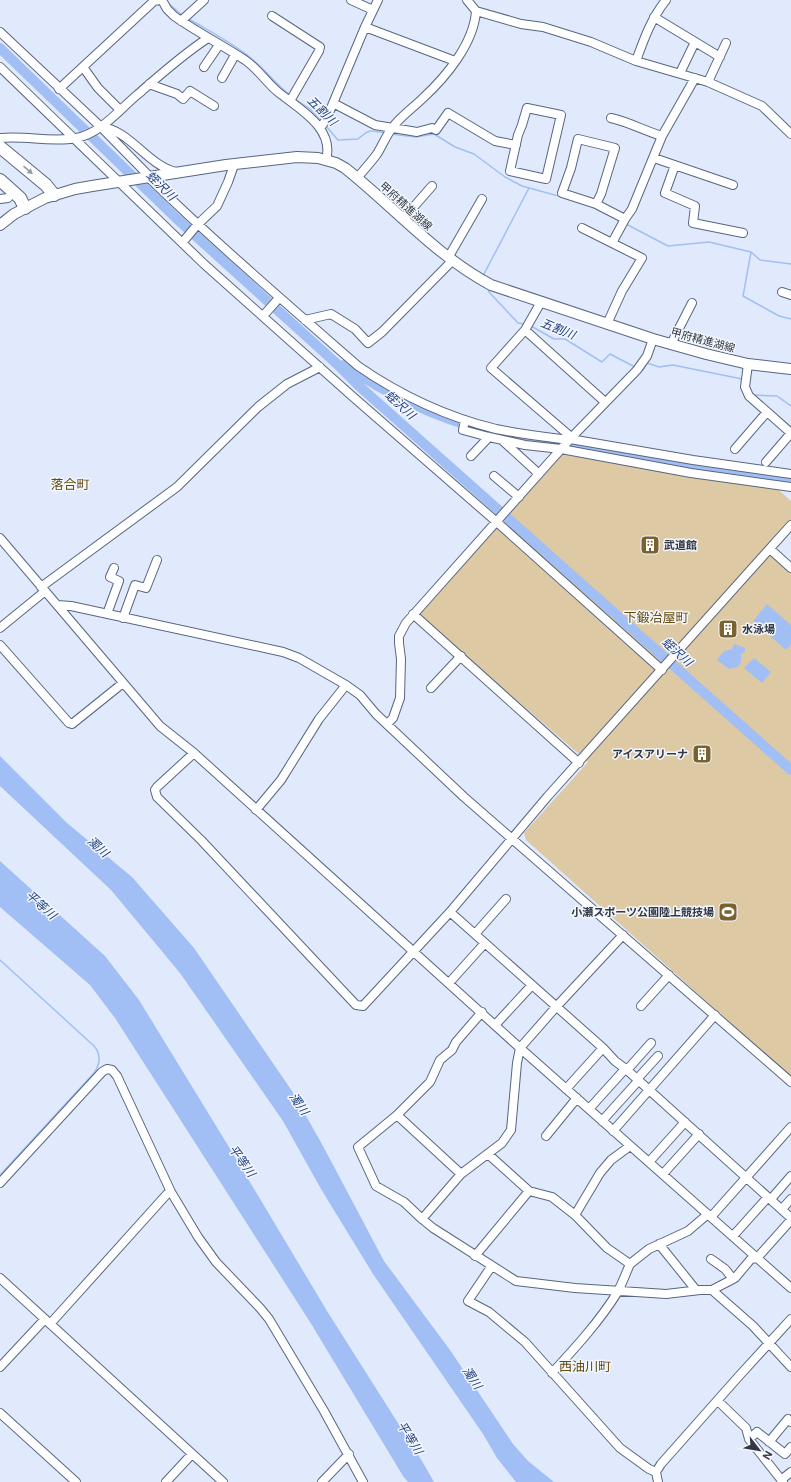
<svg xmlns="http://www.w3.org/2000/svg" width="791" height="1482" font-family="'DM Sans','Noto Sans JP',sans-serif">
  <rect width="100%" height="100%" fill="#e0eafc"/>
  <!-- green -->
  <path fill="#ddc9a3" d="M561 449 772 484 791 501V520L767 549 791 570V1077L526 840 524 833 588 762 419 615Z"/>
  <!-- water -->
  <path fill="#a2bff5" d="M767 604 791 625V644L786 650 753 621Z
    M734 644 745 648V651L741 654V662L738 667 729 669 717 660 724 651 732 649Z
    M754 658 771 672 762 683 744 668Z
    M0 756 67 823 132 877 194 948 292 1091 323 1146 384 1261 450 1350 513 1444 528 1461 554 1482H516L497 1458 483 1434 373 1274 321 1189 283 1121 180 973 111 890 0 786Z
    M0 861 105 956 139 1000 229 1147 327 1311 422 1461 434 1482H408L403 1476 310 1322 115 1018 90 985 0 907Z"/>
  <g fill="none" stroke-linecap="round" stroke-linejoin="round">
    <!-- stream -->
    <path stroke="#a2bff5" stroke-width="1.5" d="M167 2 182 15
      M189 19C209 31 235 44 252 59 266 70 276 85 290 95
      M295 99 310 109 321 121
      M325 125 338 140 358 139C369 129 371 130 385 133
      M390 134 416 137 434 134 455 147 474 154 505 177 522 186 562 197
      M592 207 621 221
      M626 224 668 246 709 242 751 252 760 260 791 264
      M751 252 743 296 779 316 791 319
      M485 277 484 274 529 188
      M488 288 489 292 518 323 524 324
      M531 326 554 339H565L602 362 610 354 635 367
      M640 369 643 370 647 363 659 367 673 365 742 379
      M752 395 777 396 791 406
      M0 960 94 1046C102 1055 100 1064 94 1073L0 1175"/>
    <!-- river -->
    <path stroke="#a2bff5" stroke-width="10" d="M0 48 177 219 337 364 359 386 791 770
      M344 365C387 394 435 417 485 430
      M509 435 562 446 791 480"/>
    <!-- minor casing -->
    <g stroke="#586680" stroke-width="10">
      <path id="minor" d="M162 0 167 9 174 16C197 32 222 45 245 60 258 69 266 82 278 92 299 109 335 128 326 160
        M351 0 373 10
        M467 0 476 11 521 24 543 27 591 42 636 61 708 82 762 106 791 134
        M272 16 320 47 319 51 290 101
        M654 17 720 57
        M181 21 204 0
        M365 27 455 61
        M0 32 101 127 150 177
        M636 61C644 39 651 19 666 0
        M0 67 204 264 352 396 499 524 662 670
        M83 67 98 88 120 110
        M204 67 219 45
        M680 73 695 42
        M222 78 235 55
        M708 82 726 43
        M149 84 177 94 183 99 190 91 214 106
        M59 89 154 1 160 0
        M333 103 375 125 417 132 432 128 436 130 448 113 495 141 516 145
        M527 108 561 115 546 179 510 171 518 135 522 125Z
        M611 118C629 122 645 131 662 136
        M101 127C130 130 147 165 176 172
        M320 128 326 120 365 27 378 0
        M0 138C25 135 51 143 76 138 100 134 119 110 137 95 160 75 182 55 208 38
        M654 158 733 185
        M675 165 665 193 695 206 693 223 743 233
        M148 177C216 243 287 304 358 366 400 395 447 417 496 429 520 434 545 437 569 440
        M357 178C364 170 371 162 377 154 382 146 386 136 392 128 401 116 413 108 423 98 446 77 474 43 476 11
        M0 199 8 198
        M596 204 601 194 615 148 578 139 571 168 562 193 596 204 625 219 632 209 662 136 695 78
        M404 218 432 186
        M582 228 612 243 625 219
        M182 243 197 225 217 206 228 182 234 165
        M448 258 482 199
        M782 292 791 295
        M541 302 525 330 491 368 571 437
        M263 316 279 298
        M305 320 331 314 355 329 368 343 382 332 452 261
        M607 324 622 291 642 258 612 243
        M525 330 605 402
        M671 344 692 303
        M748 364 745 387 749 396 791 433
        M465 420 463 430 489 437 525 445 561 449 691 473 791 487
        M570 439 693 460 791 474
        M503 441 539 474
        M735 449 767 412
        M471 456 489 437
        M766 462 791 433
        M494 476 519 497
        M0 538 57 605 71 606 283 652 299 658 346 685 360 695 376 714 464 797 791 1082
        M770 549 791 568
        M41 587 177 487 258 407 287 384 320 367
        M57 605 160 726 194 753 157 787 155 790 157 797 201 840 356 1005 363 1006 450 912 548 796 791 525
        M107 614 119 581 110 577 114 568
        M413 614 579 763
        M123 618 135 585 146 588 157 560
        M0 628 44 592
        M0 645 69 723 72 724 123 683
        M431 688 461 656
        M387 724 393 718 400 698 401 659 399 643V636L406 623 570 439 637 370 647 356 653 339
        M194 753 520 1048 791 1288
        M256 810 281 780 319 719 346 685
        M450 912 603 1048 615 1061 627 1070 791 1218
        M475 934 506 899
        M623 935 556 1007 520 1048 517 1063 511 1130 502 1143 461 1174 422 1219 433 1228 516 1281 575 1288 666 1294 700 1290H712L735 1278 751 1259 757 1258 791 1220
        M449 983 485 943
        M641 1006 669 975
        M496 1024 532 985
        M627 1070 651 1043
        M637 1079 658 1056
        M566 1089 603 1048
        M589 1109 626 1068
        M397 1115 461 1174
        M602 1121 639 1080
        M613 1131 715 1015
        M546 1136 577 1098
        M488 1154 529 1191 552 1197 575 1215 607 1248 630 1264C626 1273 622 1284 617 1293 599 1322 575 1348 552 1373
        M649 1162 685 1122
        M663 1174 699 1134
        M0 1183 102 1072 107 1069 112 1070 117 1076 171 1192 198 1237 216 1262 260 1308 269 1319 324 1411 363 1482
        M771 1199 791 1176
        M782 1209 791 1199
        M575 1215 600 1173 611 1160 630 1146
        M711 1217 791 1127
        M422 1219 404 1202 376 1186 358 1147 397 1115 430 1082 440 1060 452 1050 456 1042 482 1012
        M733 1236 768 1197
        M659 1244 696 1290
        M475 1256 529 1191
        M711 1259 725 1269 733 1279
        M630 1264 649 1249 688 1231 708 1214
        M491 1267 468 1301 489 1312 525 1342 620 1448 649 1469 656 1472
        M0 1278 223 1482
        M712 1290 753 1326 791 1367
        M50 1324 167 1194 171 1192
        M0 1367 45 1319
        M718 1401 746 1428 749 1439 783 1482
        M0 1413 76 1482
        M749 1439 757 1432 785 1454 791 1447
        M769 1442 788 1419 791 1422
        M781 1480 791 1472
        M166 1482 192 1454
        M322 1482 349 1454
        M658 1482 656 1472 661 1464 739 1376 791 1319"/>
    </g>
    <!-- major casing -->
    <g stroke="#586680" stroke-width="12">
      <path id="major" d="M0 225 14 214 45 198 75 189 92 186 226 165 297 157 318 158 336 163 345 168C394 207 435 255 491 285L653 339 706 354 748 364 791 369"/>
    </g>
    <!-- highway casing -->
    <g stroke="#586680" stroke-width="14">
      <path id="highway" d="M0 147 46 185 54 195
        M0 180 20 198 25 208"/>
    </g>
    <!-- minor -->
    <use href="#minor" stroke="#fff" stroke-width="8"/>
    <!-- major -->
    <use href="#major" stroke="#fff" stroke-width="10"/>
    <!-- highway -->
    <use href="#highway" stroke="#fff" stroke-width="12"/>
  </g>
  <!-- one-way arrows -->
  <defs><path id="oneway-solid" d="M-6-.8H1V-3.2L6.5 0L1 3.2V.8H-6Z"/></defs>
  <use fill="#989ba1" href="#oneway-solid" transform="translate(28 170) rotate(41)"/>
  <!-- icons -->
  <defs>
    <g id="building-square" transform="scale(1)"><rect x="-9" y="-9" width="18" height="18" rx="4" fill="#7a6132" stroke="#f3f7fd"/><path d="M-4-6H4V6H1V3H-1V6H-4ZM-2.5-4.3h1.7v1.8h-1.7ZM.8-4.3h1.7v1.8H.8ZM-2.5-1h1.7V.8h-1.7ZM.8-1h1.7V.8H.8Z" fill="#fff"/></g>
    <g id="stadium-square" transform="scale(1)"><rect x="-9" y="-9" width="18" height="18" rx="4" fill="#7a6132" stroke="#f3f7fd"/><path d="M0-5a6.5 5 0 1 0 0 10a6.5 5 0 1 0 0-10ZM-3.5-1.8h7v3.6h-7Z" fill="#fff"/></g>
  </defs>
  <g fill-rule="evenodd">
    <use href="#building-square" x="650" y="545"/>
    <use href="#building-square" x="728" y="629"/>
    <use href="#building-square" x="702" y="754"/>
    <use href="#stadium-square" x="728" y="912"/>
  </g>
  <g text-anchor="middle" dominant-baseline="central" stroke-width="3" stroke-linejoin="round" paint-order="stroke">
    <!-- street labels -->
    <g font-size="11" fill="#313743" stroke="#f3f7fd">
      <text transform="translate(406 206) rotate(42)">甲府精進湖線</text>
      <text transform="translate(703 340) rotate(15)">甲府精進湖線</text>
    </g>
    <!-- poi labels -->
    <g font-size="11" font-weight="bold" fill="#313743" stroke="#f3f7fd" text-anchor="start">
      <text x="664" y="545">武道館</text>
      <text x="742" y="629">水泳場</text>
      <text x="688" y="754" text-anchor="end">アイスアリーナ</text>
      <text x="714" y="912" text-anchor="end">小瀬スポーツ公園陸上競技場</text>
    </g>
    <!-- water labels -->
    <g font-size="12" font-style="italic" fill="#244282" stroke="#f3f7fd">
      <text transform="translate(322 111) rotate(45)">五割川</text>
      <text transform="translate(161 186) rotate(44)">蛭沢川</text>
      <text transform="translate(558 329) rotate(22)">五割川</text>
      <text transform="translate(400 405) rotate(42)">蛭沢川</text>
      <text transform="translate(677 652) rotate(42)">蛭沢川</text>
      <text transform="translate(98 847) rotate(42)">濁川</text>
      <text transform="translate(41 905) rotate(42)">平等川</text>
      <text transform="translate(299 1104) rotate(55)">濁川</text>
      <text transform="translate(242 1161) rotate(54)">平等川</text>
      <text transform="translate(472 1378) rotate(56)">濁川</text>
      <text transform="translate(410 1438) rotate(58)">平等川</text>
    </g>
    <!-- quarter labels -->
    <g font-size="13" fill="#654b10" stroke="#f3f7fd">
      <text x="70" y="484">落合町</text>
      <text x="656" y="617">下鍛冶屋町</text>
      <text x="585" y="1366">西油川町</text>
    </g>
  </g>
  <!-- north arrow -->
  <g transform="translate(759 1450) rotate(121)" stroke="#f3f7fd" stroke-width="3" paint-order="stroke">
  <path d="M0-3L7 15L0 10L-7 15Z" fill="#313743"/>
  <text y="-6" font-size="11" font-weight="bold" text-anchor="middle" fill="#313743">N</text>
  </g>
</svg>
